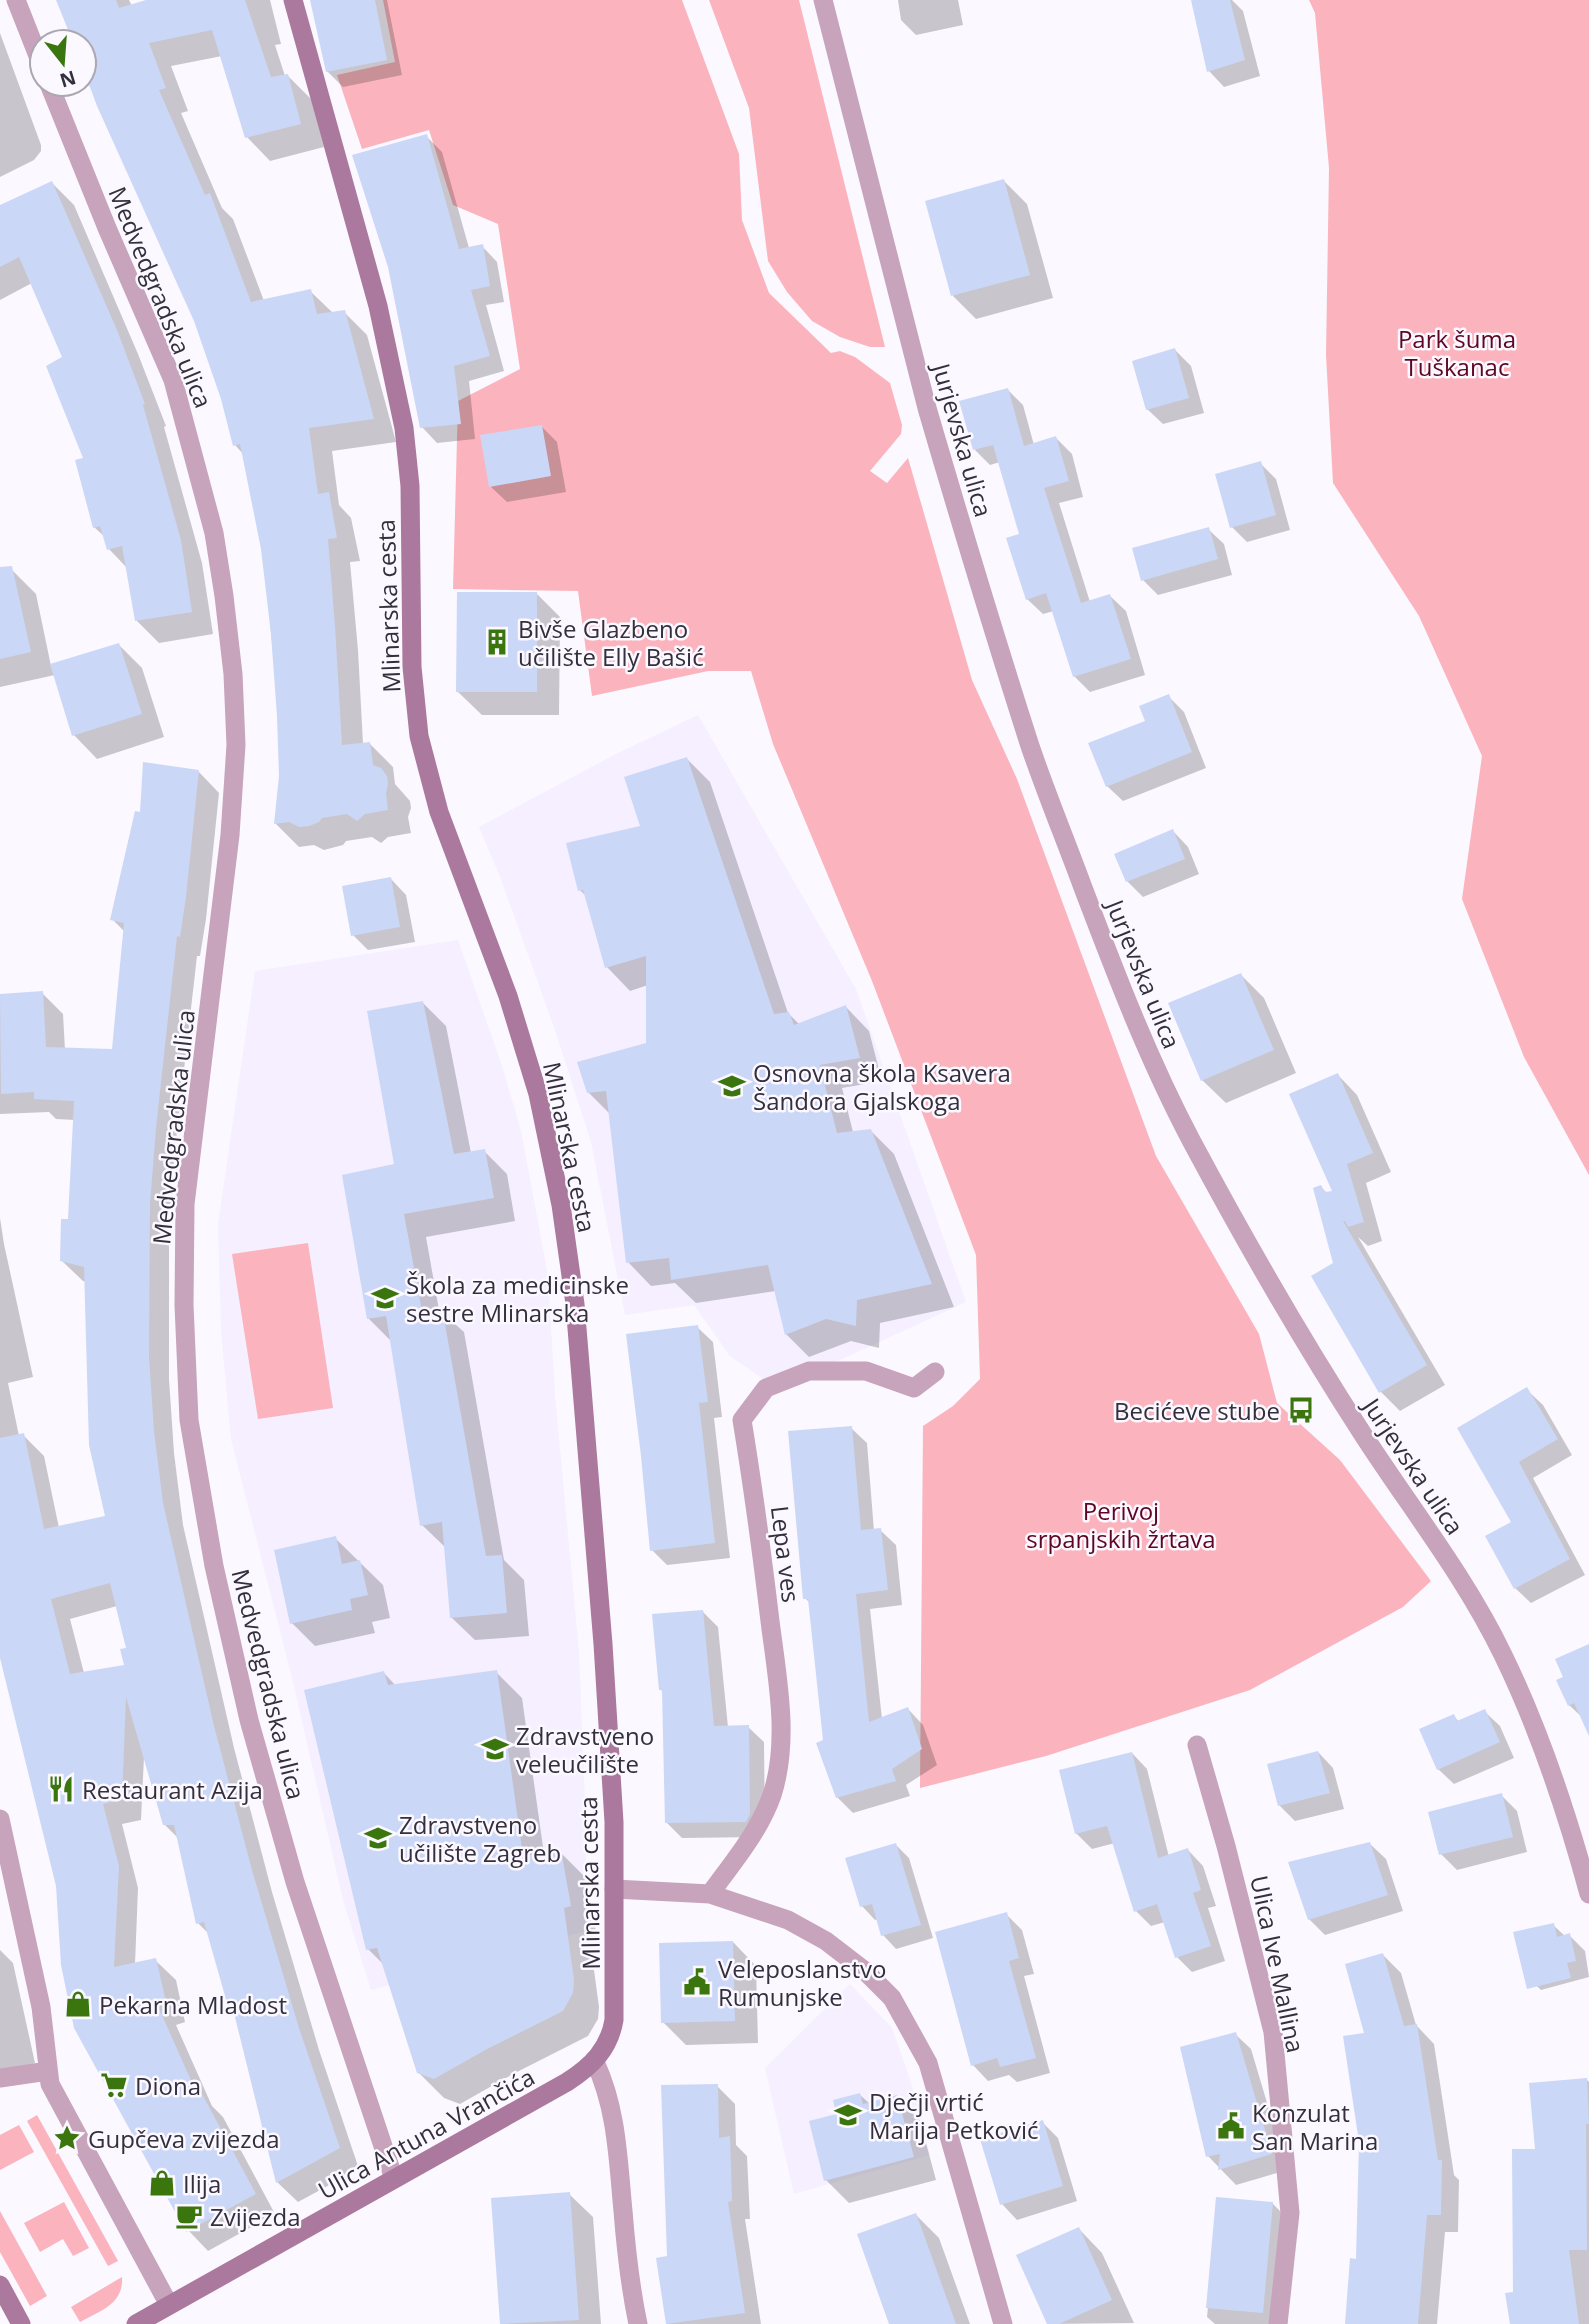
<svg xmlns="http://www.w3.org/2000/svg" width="1589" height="2324" font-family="'Open Sans',sans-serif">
  <rect width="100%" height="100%" fill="#fbf8ff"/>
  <!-- built -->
  <path fill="#f5efff" d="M698 715 856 989 966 1302 777 1389 730 1356 694 1305 625 1315 591 1142 555 1030 501 879 479 827 614 755Z
    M458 940 502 1066 521 1131 548 1276 555 1395 579 1653 586 1826V1931L371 1990 343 1900 293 1682 231 1439 221 1330 218 1224 255 971Z
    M850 1984 892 2028 909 2076 930 2155 794 2194 765 2068Z"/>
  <!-- green -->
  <path fill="#fbb4bd" d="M383 0H682L739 154 742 220 769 293 831 353 840 351 855 357 890 383 902 425 901 434 870 471 887 483 908 458 972 680 1017 779 1156 1156 1259 1334 1277 1403 1340 1460 1431 1581 1403 1607 1250 1690 1046 1756 920 1788 923 1426 953 1406 980 1379 976 1255 872 981 773 744 751 671H708L592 696 578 591 453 589 458 401 520 369 498 224 453 205 429 130 362 149 337 75 395 62Z
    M709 0H799L885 347H870L840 337 812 321 787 292 768 261 749 108Z
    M1309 0H1589V1175L1524 1057 1462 899 1482 756 1419 616 1333 483 1326 355 1329 168 1315 13Z
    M308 1243 333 1408 258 1419 232 1254Z
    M37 2115 118 2261 108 2266 27 2121Z
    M19 2125 34 2152 0 2170V2135Z
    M64 2202 89 2248 73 2256 63 2239 40 2252 24 2223Z
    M0 2211 47 2296 30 2306 0 2252Z
    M122 2277C124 2304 100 2311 80 2322L71 2307Z"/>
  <!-- shadow -->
  <path fill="#0003" fill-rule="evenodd" d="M58 0H129L132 6 152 0H270L281 44 275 45 285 76H288L311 99 324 147 270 161 247 137 222 56 171 66 188 111 181 113 222 208 233 219 264 301 310 291 333 313 344 312 367 335 396 442 332 451 339 505 351 518 360 561 350 562 358 650 363 744 369 743 393 767 395 784 410 801 411 808 408 817 411 833 388 837 381 843 372 837 346 841 343 845 324 850 314 845 299 847 276 824 280 776 279 716 263 549 244 455 235 445 223 398 196 320 84 66V42H75Z
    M312 0H387L402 75 343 87 327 71Z
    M898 0H958L963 25 916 35 901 20Z
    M1206 0H1232L1243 11 1260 76 1224 87 1209 71Z
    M0 33 41 145V151L34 160 0 177Z
    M426 136 442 152 469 248 482 246 497 262 504 302 486 305 504 371 469 381 475 439 437 443 422 427Z
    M1004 181 1027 204 1053 298 976 319 953 296Z
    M52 183 74 205 138 354 166 426 164 427 202 563 213 634 159 643 137 621 128 569 109 549 106 538 94 527 85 459 64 358 32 283 0 300V207Z
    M1175 350 1191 366 1204 413 1163 424 1147 409Z
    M1008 390 1023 405 1034 445 1056 438 1072 454 1083 497 1059 503 1090 602 1110 596 1126 611 1145 675 1090 692 1074 676 1054 611 1043 614 1027 599 1021 535 1000 462 990 465 975 450Z
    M541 426 557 442 566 492 507 502 491 487Z
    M1260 463 1276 479 1290 530 1247 542 1232 527Z
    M1208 529 1224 544 1232 575 1158 595 1143 580Z
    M12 570 36 594 51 666 119 645 142 668 164 737 97 759 74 735 55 675 0 687V573Z
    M536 593 560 617 559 715H482L458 692Z
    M1168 696 1184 712 1206 768 1123 801 1107 786 1147 722Z
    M687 759 710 782 788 1013 800 1025 846 1007 869 1031 882 1081 842 1088 853 1132 870 1130 894 1154 954 1307 880 1323 879 1348 851 1341 809 1357 786 1334 776 1291 696 1303 675 1283 651 1286 628 1262 610 1114 588 1092 648 1044V985L630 991 607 967 587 897 580 890 642 828Z
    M199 772 219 793 206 919 200 956H197L175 1149 169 1226V1379L174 1453 183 1525 234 1748 272 1892 319 2050 359 2169 298 2202 277 2182 236 2014 231 2009 210 1935 198 1923 178 1838 164 1824 144 1757 141 1820 122 1824 138 1888 135 1964 155 1960 176 1980 185 2022 176 2025 212 2106 223 2117 275 2214 208 2251 188 2230 58 1886 0 1650V1218L4 1244 33 1377 8 1383 19 1436 23 1435 44 1456 59 1528 107 1517 87 1282 83 1281 62 1261 69 1221 75 1120 56 1119 49 1112 0 1114V996L42 993 63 1014 65 1050 114 1051 125 932 112 919 142 814ZM117 1606 128 1649 127 1666 84 1673 70 1619Z
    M1173 831 1188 847 1199 874 1143 897 1127 881Z
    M391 879 406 895 415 942 368 950 353 935Z
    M1241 975 1264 998 1296 1073 1226 1103 1202 1080Z
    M423 1003 446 1026 471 1153 484 1151 507 1174 515 1221 426 1237 439 1310 464 1332 504 1560 524 1580 529 1636 475 1640 452 1618 445 1547 422 1525 391 1341 368 1318Z
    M1338 1075 1357 1095 1391 1172 1366 1183 1382 1241 1368 1246 1358 1237 1445 1385 1400 1411 1381 1392 1335 1264 1321 1187 1327 1193 1334 1192Z
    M697 1327 713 1342 722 1417 714 1418 730 1558 667 1565 652 1550Z
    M1527 1390 1543 1405 1572 1455 1533 1478 1585 1575 1531 1603 1515 1588 1513 1523 1459 1429Z
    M851 1428 867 1443 874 1531 880 1530 896 1545 902 1605 870 1609 882 1719 908 1709 923 1725 937 1765 906 1785 910 1796 853 1813 837 1797 825 1742 810 1603 805 1598Z
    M335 1538 383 1585 390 1618 372 1622 375 1633 315 1646 292 1623Z
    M703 1612 718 1627 728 1727H748L764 1742 765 1830 761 1837 682 1838 666 1822 664 1693 660 1689Z
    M1589 1646V1719L1585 1720 1569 1705Z
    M496 1672 522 1698 544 1854 560 1852 586 1878 596 1932 589 1933 599 2007 598 2019 588 2036 513 2074 460 2104 444 2098 418 2072 385 1966 368 1949 384 1673 396 1686Z
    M1484 1711 1500 1726 1514 1758 1454 1784 1438 1769 1454 1716 1459 1722Z
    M1318 1752 1333 1768 1344 1809 1295 1821 1280 1806 1269 1765Z
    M1132 1753 1147 1769 1169 1857 1188 1850 1203 1866 1216 1906 1208 1908 1225 1961 1192 1972 1177 1957 1165 1922 1151 1926 1136 1911 1115 1843 1092 1849 1076 1833Z
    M1501 1795 1517 1811 1527 1852 1457 1870 1441 1854Z
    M895 1844 909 1858 933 1938 896 1949 883 1935 878 1919 875 1920 862 1906Z
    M1370 1844 1386 1859 1403 1911 1325 1935 1309 1919Z
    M1006 1914 1022 1930 1034 1974 1024 1976 1050 2073 1017 2082 1009 2075 988 2081 973 2065Z
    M1553 1925 1565 1936 1569 1935 1585 1951 1589 1977 1541 1990 1525 1975Z
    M733 1942 756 1966 758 2043 686 2045 663 2022Z
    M0 1950 13 1963 35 2063 0 2076Z
    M1383 1955 1401 1973 1416 2025 1434 2044 1454 2175 1459 2180 1458 2232H1445L1437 2324H1346L1358 2261 1366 2034Z
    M1235 2034 1251 2049 1287 2170 1236 2185 1208 2156Z
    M1587 2080 1589 2082V2324H1511L1537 2151Z
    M717 2086 735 2104 736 2145 747 2156 750 2219H745L761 2324H667L658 2260 669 2258Z
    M860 2095 870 2104 897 2097 920 2121 936 2180 849 2203 826 2180 838 2115Z
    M1042 2122 1058 2138 1077 2201 1017 2220 1002 2204Z
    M569 2194 593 2217 601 2324H501L493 2200Z
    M1218 2199 1272 2203 1296 2227 1287 2324H1215L1207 2317Z
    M916 2215 939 2238 970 2324H891Z
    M1079 2229 1102 2253 1134 2323 1049 2324Z"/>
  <!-- building -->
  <path fill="#cbd7f7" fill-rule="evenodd" d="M56 0H116L119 8 146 0H245L271 77 288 74 301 124 245 138 212 30 149 43 166 88 159 90 205 195 210 193 251 302 311 289 317 314 345 310 374 419 309 428 318 494 329 492 337 538 328 539 335 626 342 745 370 742 373 765 381 768 387 776 388 784 386 793 388 810 365 814 357 821 347 814 322 818 319 822 309 826 299 827 289 822 274 824 279 776 277 716 271 634 261 549 240 444 233 446 221 399 194 321 97 106 84 71V42H73Z
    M310 0H375L387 60 326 72Z
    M1191 0H1230L1245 60 1207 72Z
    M427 134 459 249 483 244 490 286 471 290 490 356 454 366 461 424 420 428 388 267 352 155Z
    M1004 179 1030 275 951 296 925 201Z
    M52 181 117 330 145 404 143 405 181 540 192 612 135 621 122 546 107 550 100 526 93 528 75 460 83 458 46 366 62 357 19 257 0 267V205Z
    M1175 348 1189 398 1146 410 1132 361Z
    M1008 388 1024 446 1056 436 1069 481 1044 488 1081 603 1110 594 1131 659 1073 677 1046 593 1026 600 1006 538 1019 534 993 445 973 450 959 401Z
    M542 425 551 476 489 487 480 435Z
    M1261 461 1276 515 1230 528 1215 474Z
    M1209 527 1218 559 1141 581 1132 548Z
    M12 566 31 652 0 659V567Z
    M457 592H537V692H456Z
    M119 643 142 714 72 736 50 664Z
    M1169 694 1192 752 1106 787 1088 743 1145 721 1139 706Z
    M687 757 774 1014 789 1012 794 1025 846 1005 860 1058 820 1065 837 1133 871 1129 932 1284 857 1300 856 1326 826 1319 785 1335 768 1265 671 1280 669 1258 626 1263 606 1091 587 1093 577 1062 646 1043V956L605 968 583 890 578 891 566 843 640 826 624 777Z
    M143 762 199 770 186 897 180 937 177 936 156 1128 150 1204 149 1357 154 1431 163 1503 214 1726 252 1870 299 2028 340 2148 276 2183 233 2009 229 2010 204 1922 196 1924 174 1825H163L126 1697 122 1799 103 1804 119 1866 114 1967 156 1958 166 2002 157 2004 198 2096 202 2094 256 2194 186 2232 74 2028 61 1965 56 1886 0 1658V1438L24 1433 44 1529 105 1516 89 1445 84 1267 60 1261 61 1219H68L74 1101 34 1099V1092L1 1094 0 994 43 991 46 1047 112 1049 124 923 110 920 135 811 140 812ZM110 1583 126 1648 120 1649 124 1665 70 1674 51 1599Z
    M1173 829 1185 859 1126 882 1114 854Z
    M391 877 400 927 351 936 342 886Z
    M1241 973 1274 1050 1201 1081 1168 1003Z
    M423 1001 454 1154 485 1149 494 1198 404 1214 422 1311 442 1307 486 1556 502 1555 507 1613 450 1618 442 1522 420 1526 386 1316 367 1319 342 1175 394 1164 367 1011Z
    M1338 1073 1373 1153 1347 1164 1364 1222 1348 1227 1345 1221H1343L1427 1365 1379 1393 1311 1276 1333 1263 1313 1188 1321 1185 1325 1192 1332 1191 1289 1094Z
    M698 1325 708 1402 699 1403 715 1543 650 1551 641 1456 626 1334Z
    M1527 1387 1558 1439 1519 1462 1570 1559 1514 1589 1485 1536 1511 1522 1457 1428Z
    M852 1426 861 1530 881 1528 888 1590 856 1594 869 1722 908 1707 922 1749 892 1769 896 1781 836 1798 816 1743 823 1740 808 1599H803L788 1431Z
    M336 1536 342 1564 360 1560 368 1595 350 1599 352 1610 290 1624 274 1550Z
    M703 1610 714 1726 749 1725 750 1814 746 1822 665 1823 662 1690H659L652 1614Z
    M1589 1644V1736L1574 1703 1568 1706 1556 1680 1563 1677 1555 1659Z
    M497 1670 523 1856 561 1850 571 1906 564 1908 574 1980 573 1993 563 2011 487 2049 434 2079 417 2073 377 1948 366 1950 304 1690 384 1671 388 1685Z
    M1485 1709 1500 1742 1437 1770 1419 1729 1454 1714 1457 1721Z
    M1318 1751 1330 1793 1278 1806 1267 1764Z
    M1132 1752 1158 1858 1188 1848 1201 1890 1193 1893 1211 1946 1175 1958 1157 1904 1134 1912 1107 1826 1075 1834 1059 1770Z
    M1502 1793 1513 1837 1439 1855 1428 1812Z
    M1370 1842 1388 1895 1308 1920 1288 1862Z
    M896 1843 921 1925 881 1936 872 1904 860 1907 845 1858Z
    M1007 1912 1019 1958 1009 1961 1036 2058 1000 2067 997 2058 971 2066 935 1932Z
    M1554 1923 1557 1937 1570 1933 1576 1961 1567 1963 1571 1978 1527 1989 1513 1932Z
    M733 1941 735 2021 661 2023 659 1943Z
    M1383 1953 1404 2026 1417 2024 1438 2160H1442L1441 2215H1427L1418 2324H1345L1350 2258 1356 2259 1359 2142 1343 2036 1364 2033 1345 1964Z
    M1236 2032 1272 2154 1218 2170 1220 2154 1206 2157 1180 2047Z
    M1587 2078 1589 2124H1586L1587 2250H1569L1579 2324H1510L1505 2293 1513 2292 1512 2149H1535L1529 2083Z
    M718 2084 719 2138 730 2136 732 2201 728 2202 745 2313 666 2324 656 2258 667 2256 661 2085Z
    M860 2093 863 2104 897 2095 914 2157 824 2181 809 2121 836 2114 833 2100Z
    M1043 2120 1063 2186 1000 2205 980 2139Z
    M570 2192 579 2320 500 2324 491 2198Z
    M1216 2197 1273 2202 1263 2313 1206 2308Z
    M916 2213 956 2324H889L857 2234Z
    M1079 2227 1112 2300 1059 2324H1047L1016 2255Z"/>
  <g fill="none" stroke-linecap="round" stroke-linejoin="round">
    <!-- minor -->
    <path stroke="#c7a3bc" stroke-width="19" d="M1197 1745 1226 1846 1273 2032 1290 2213 1278 2324
      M614 1889 710 1894 788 1920 826 1941 865 1971 892 1998 928 2063 1003 2324
      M710 1894C733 1862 759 1832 772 1795 790 1740 777 1677 770 1621 762 1554 753 1487 742 1420L766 1388 809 1371H866L914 1388 935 1372
      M595 2062C617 2109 618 2159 623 2211 626 2249 630 2286 638 2324"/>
    <!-- tertiary -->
    <path stroke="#c7a3bc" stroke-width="19" d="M16 0 42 66
      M823 0 927 408C960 521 994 634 1030 746 1046 793 1065 839 1082 885 1115 972 1148 1059 1192 1142 1245 1241 1301 1339 1362 1433 1409 1506 1465 1576 1503 1655 1540 1731 1567 1813 1589 1894
      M49 84 107 228 173 380 214 533 224 596 233 674 236 745 230 835 185 1204 184 1305 189 1420 214 1566 249 1720 295 1882 394 2179
      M0 1819 41 2007 50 2084 169 2305
      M0 2078 48 2071"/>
    <!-- secondary -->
    <path stroke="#ac799e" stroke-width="19" d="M0 2285 21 2324
      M136 2324 567 2082C592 2066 609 2049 614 2020V1822L603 1644 575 1304 561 1205 538 1094 508 996 439 812 419 736 412 667 410 486 404 428 378 306 293 0"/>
  </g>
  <!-- icons -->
  <defs>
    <g id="building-bare" transform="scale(2.1)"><path d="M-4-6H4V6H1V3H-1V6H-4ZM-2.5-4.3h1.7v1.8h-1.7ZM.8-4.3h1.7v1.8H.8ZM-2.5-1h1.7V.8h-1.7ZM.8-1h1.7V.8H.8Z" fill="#3a760d" stroke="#fbf8ff" stroke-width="2.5" paint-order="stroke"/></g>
    <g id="school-bare" transform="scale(2.1)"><path d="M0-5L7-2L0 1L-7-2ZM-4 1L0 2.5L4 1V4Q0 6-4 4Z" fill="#3a760d" stroke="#fbf8ff" stroke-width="2.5" paint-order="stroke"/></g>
    <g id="bus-bare" transform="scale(2.1)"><path d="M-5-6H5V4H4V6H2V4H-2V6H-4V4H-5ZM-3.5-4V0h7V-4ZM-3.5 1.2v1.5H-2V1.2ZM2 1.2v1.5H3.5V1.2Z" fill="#3a760d" stroke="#fbf8ff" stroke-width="2.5" paint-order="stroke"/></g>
    <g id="university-bare" transform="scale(2.1)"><path d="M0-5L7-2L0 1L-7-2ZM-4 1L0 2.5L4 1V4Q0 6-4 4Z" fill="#3a760d" stroke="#fbf8ff" stroke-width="2.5" paint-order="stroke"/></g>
    <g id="restaurant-bare" transform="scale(2.1)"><path d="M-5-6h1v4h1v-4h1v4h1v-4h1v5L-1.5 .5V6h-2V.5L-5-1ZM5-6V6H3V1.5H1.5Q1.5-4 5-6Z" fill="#3a760d" stroke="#fbf8ff" stroke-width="2.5" paint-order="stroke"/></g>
    <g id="civic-bare" transform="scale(2.1)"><path d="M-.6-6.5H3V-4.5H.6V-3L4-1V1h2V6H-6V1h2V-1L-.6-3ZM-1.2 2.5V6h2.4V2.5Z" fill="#3a760d" stroke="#fbf8ff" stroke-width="2.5" paint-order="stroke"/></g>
    <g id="shop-bare" transform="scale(2.1)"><path d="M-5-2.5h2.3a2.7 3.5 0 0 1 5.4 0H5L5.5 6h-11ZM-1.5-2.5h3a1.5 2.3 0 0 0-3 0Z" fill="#3a760d" stroke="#fbf8ff" stroke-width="2.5" paint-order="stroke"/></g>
    <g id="supermarket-bare" transform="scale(2.1)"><path d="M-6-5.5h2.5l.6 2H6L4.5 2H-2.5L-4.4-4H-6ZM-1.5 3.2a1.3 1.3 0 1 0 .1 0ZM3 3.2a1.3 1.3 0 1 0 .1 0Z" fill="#3a760d" stroke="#fbf8ff" stroke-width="2.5" paint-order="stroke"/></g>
    <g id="sight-bare" transform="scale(2.1)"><path d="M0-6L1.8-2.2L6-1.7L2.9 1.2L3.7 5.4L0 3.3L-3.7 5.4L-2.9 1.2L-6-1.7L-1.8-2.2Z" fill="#3a760d" stroke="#fbf8ff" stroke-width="2.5" paint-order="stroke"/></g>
    <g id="cafe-bare" transform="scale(2.1)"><path d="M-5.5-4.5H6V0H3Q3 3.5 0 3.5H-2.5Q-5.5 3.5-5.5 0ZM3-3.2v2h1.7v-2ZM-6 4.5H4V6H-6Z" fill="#3a760d" stroke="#fbf8ff" stroke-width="2.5" paint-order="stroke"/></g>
  </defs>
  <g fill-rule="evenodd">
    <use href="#building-bare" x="497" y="642"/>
    <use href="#school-bare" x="732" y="1086"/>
    <use href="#school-bare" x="385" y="1298"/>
    <use href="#bus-bare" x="1301" y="1410"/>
    <use href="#university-bare" x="495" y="1749"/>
    <use href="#restaurant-bare" x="61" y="1789"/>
    <use href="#school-bare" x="378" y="1838"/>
    <use href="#civic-bare" x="697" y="1982"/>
    <use href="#shop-bare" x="78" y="2004"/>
    <use href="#supermarket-bare" x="114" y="2085"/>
    <use href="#school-bare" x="848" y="2115"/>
    <use href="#civic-bare" x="1231" y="2126"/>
    <use href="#sight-bare" x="67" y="2138"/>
    <use href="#shop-bare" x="162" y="2183"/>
    <use href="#cafe-bare" x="189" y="2216"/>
  </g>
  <g text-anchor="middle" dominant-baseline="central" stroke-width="5" stroke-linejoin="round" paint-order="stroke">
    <!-- street labels -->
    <g font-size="24" fill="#342f3c" stroke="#fbf8ff">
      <text transform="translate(161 297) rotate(68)">Medvedgradska ulica</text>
      <text transform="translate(963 440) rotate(74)">Jurjevska ulica</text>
      <text transform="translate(388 606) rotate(-92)">Mlinarska cesta</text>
      <text transform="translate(1144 974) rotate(68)">Jurjevska ulica</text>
      <text transform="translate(173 1127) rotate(-84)">Medvedgradska ulica</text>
      <text transform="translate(570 1147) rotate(78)">Mlinarska cesta</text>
      <text transform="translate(1414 1466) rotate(56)">Jurjevska ulica</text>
      <text transform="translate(786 1554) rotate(83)">Lepa ves</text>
      <text transform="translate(269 1684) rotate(76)">Medvedgradska ulica</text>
      <text transform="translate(589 1883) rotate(-91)">Mlinarska cesta</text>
      <text transform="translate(1278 1964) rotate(78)">Ulica Ive Mallina</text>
      <text transform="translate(426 2133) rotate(-29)">Ulica Antuna Vrančića</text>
    </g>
    <!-- park labels -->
    <g font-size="24" fill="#5e0522" stroke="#fbf8ff">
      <text x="1457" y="338">Park šuma<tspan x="1457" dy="28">Tuškanac</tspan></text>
      <text x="1121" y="1510">Perivoj<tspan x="1121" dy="28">srpanjskih žrtava</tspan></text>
    </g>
    <!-- poi labels -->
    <g font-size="24" fill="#342f3c" stroke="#fbf8ff" text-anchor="start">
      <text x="518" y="628">Bivše Glazbeno<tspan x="518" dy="28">učilište Elly Bašić</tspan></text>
      <text x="753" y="1072">Osnovna škola Ksavera<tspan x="753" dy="28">Šandora Gjalskoga</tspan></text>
      <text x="406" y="1284">Škola za medicinske<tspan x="406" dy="28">sestre Mlinarska</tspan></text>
      <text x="1280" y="1410" text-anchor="end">Becićeve stube</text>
      <text x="516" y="1735">Zdravstveno<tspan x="516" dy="28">veleučilište</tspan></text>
      <text x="82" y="1789">Restaurant Azija</text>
      <text x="399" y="1824">Zdravstveno<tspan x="399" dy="28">učilište Zagreb</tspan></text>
      <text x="718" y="1968">Veleposlanstvo<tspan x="718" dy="28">Rumunjske</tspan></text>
      <text x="99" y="2004">Pekarna Mladost</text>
      <text x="135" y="2085">Diona</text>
      <text x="869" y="2101">Dječji vrtić<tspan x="869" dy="28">Marija Petković</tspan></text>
      <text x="1252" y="2112">Konzulat<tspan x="1252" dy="28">San Marina</tspan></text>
      <text x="88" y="2138">Gupčeva zvijezda</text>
      <text x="183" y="2183">Ilija</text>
      <text x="210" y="2216">Zvijezda</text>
    </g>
  </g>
  <!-- north arrow -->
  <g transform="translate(63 63) rotate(163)"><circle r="33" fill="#fbf8ff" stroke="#aba8b1" stroke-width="2"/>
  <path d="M0-5L12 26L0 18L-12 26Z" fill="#3a760d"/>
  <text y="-10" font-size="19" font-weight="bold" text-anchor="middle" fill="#342f3c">N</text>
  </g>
</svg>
